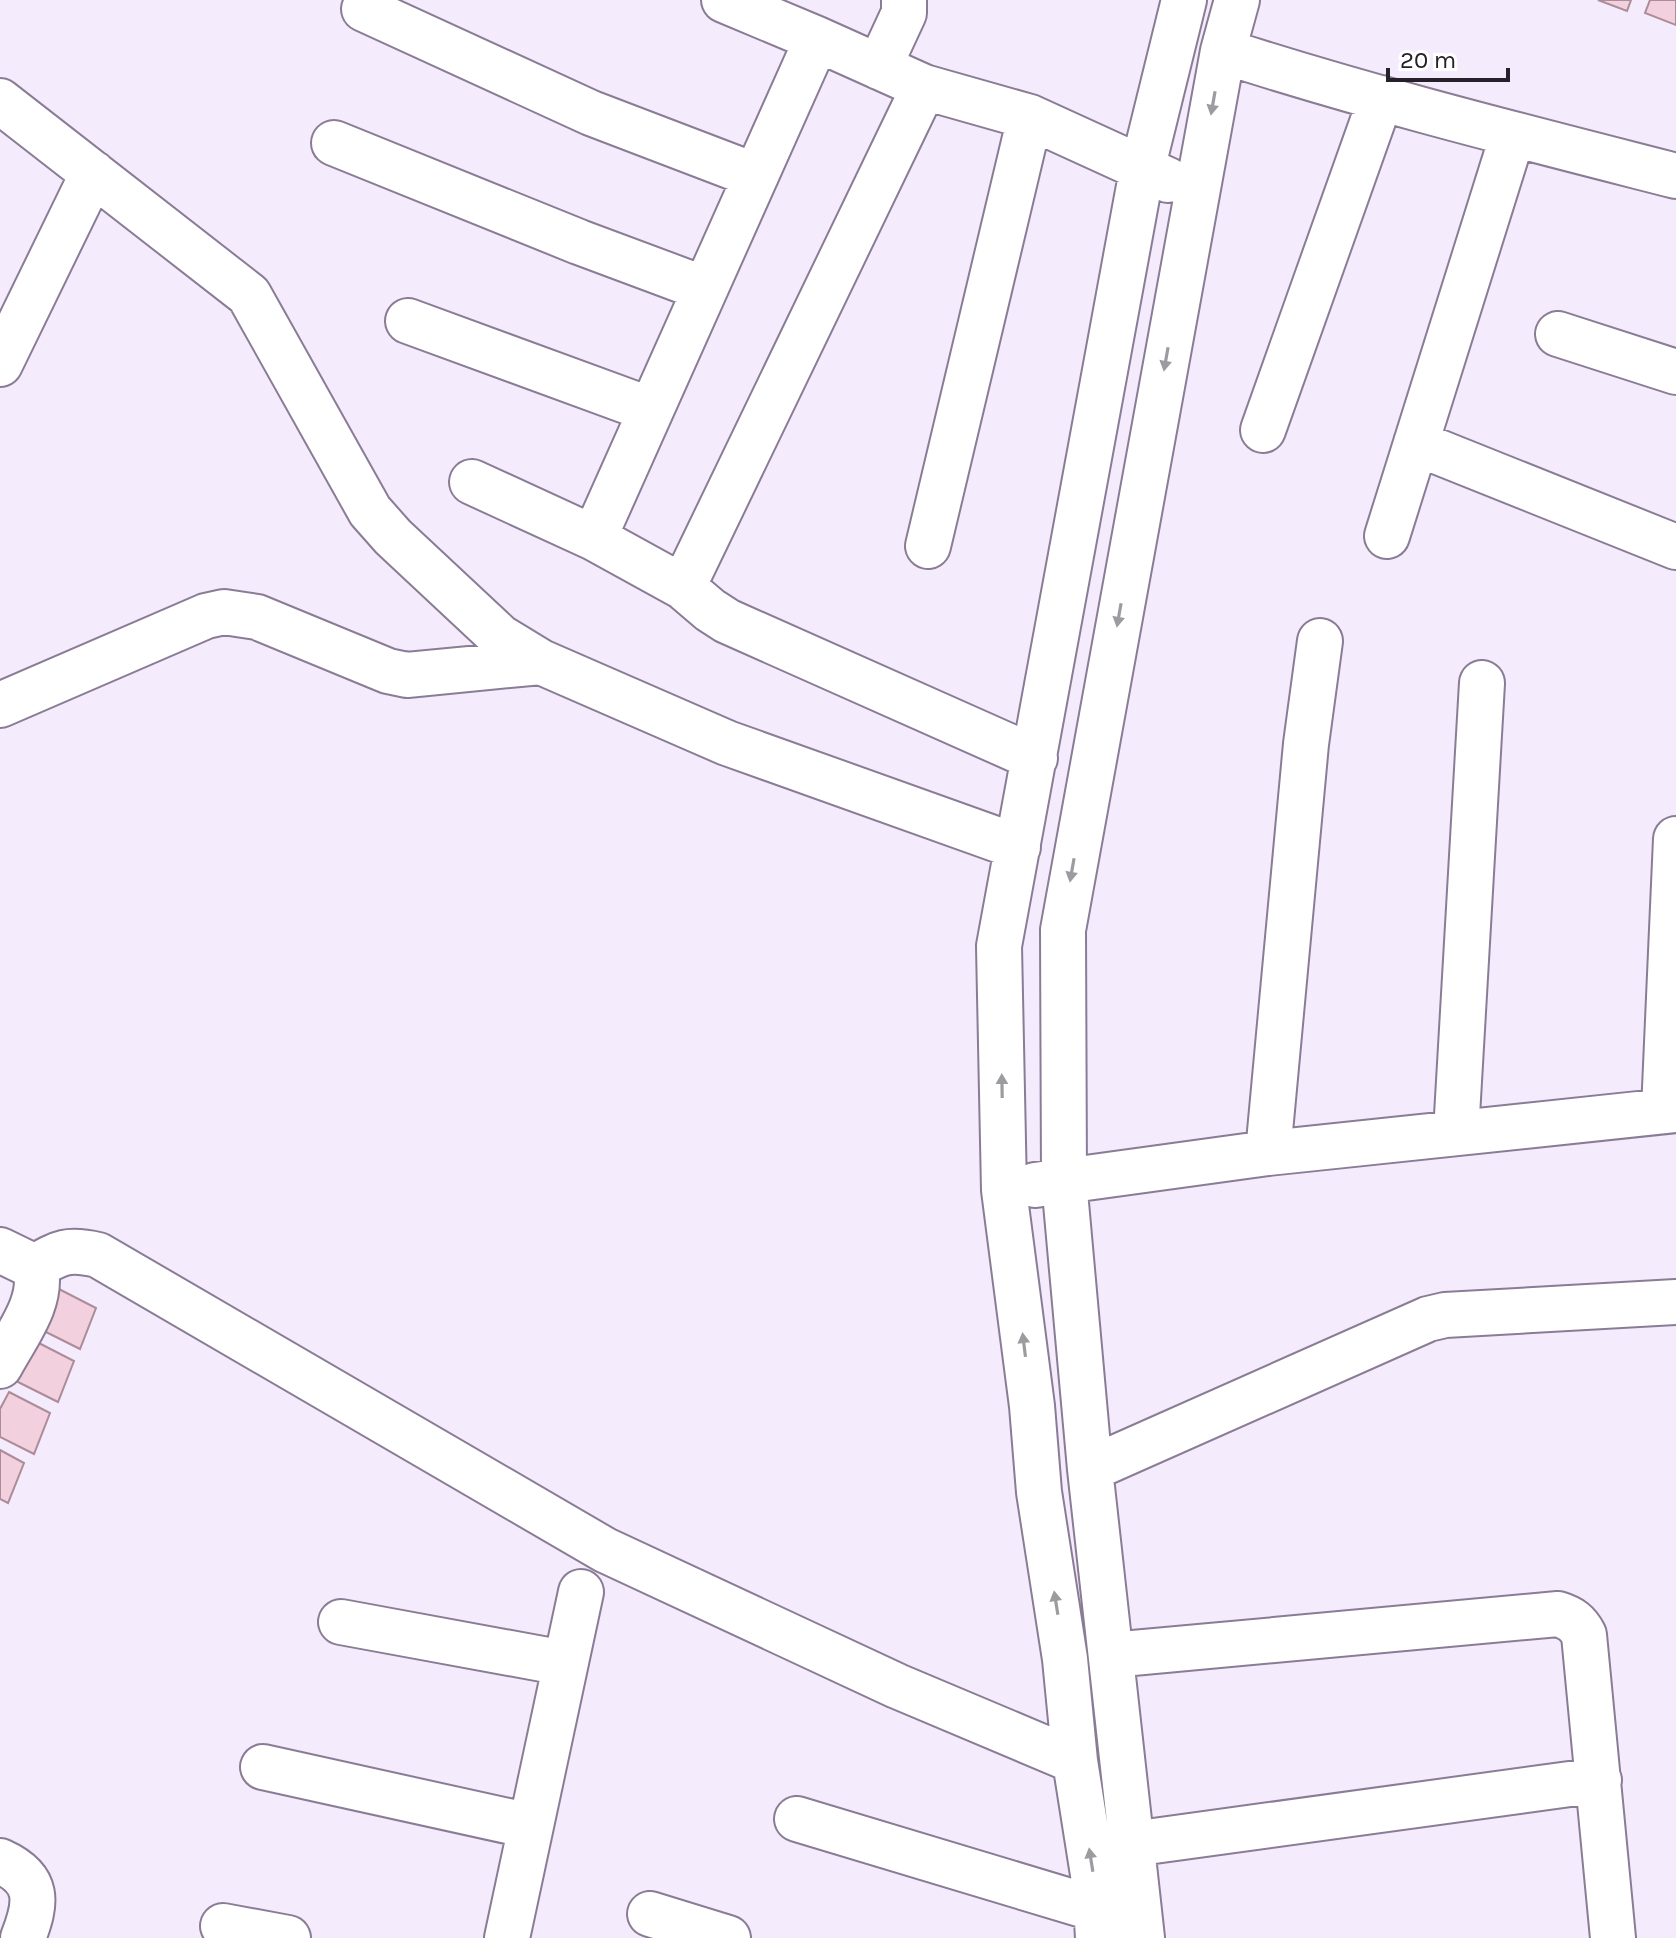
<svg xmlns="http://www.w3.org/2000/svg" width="1676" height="1938" font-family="Karla,sans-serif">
  <rect width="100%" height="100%" fill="#f4ebfc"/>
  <!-- building -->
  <path fill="#f2d0dd" stroke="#ac8c98" stroke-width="2" d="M1598 0H1631L1627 11Z
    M1650 0H1676V25L1645 13Z
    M55 1287 96 1308 80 1349 34 1326Z
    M33 1340 74 1361 58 1402 12 1379Z
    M9 1392 50 1413 34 1454 0 1437V1409Z
    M0 1450 24 1463 8 1503 0 1499Z"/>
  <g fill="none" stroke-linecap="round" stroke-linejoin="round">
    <!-- minor casing -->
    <g stroke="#8a7c95" stroke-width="48">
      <path id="minor" d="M724 0 817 39 594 538 683 587 924 87 1030 117 1168 180
        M364 9 591 113 756 176
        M817 39 924 87
        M1223 51C1372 99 1524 137 1676 176
        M879 67 904 13V0
        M0 101 249 295 370 511 393 537 500 637 541 662 727 743 1018 847
        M334 143 579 242 705 289
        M408 321 651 410
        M1558 334 1676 372
        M0 364 93 173
        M1263 430 1381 98
        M1416 443 1676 547
        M472 482 594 538
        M1387 536 1513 134
        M928 546 1030 117
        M683 587 710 610 727 621 1035 758
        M0 705 206 616 224 612 257 617 388 671 407 675 541 662
        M1664 1111 1676 839
        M1456 1133 1482 683
        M1268 1153 1306 744 1320 641
        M1035 1185 1268 1153 1676 1110
        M0 1250 35 1267C45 1301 15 1337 0 1366
        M35 1267C60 1252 68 1248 98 1255L605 1550 897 1686 1075 1761
        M1090 1469 1428 1319 1445 1315 1676 1302
        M341 1622 564 1663
        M1111 1655 1558 1614C1571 1618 1578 1623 1584 1635L1613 1938
        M263 1767 530 1826
        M797 1819 1096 1909
        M1132 1844 1599 1780
        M0 1861C40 1879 37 1902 23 1938
        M650 1914 728 1938
        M223 1926 288 1938
        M507 1938 581 1592
        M1098 1938 1095 1887 1075 1761 1065 1659 1039 1492 1032 1406 1004 1190 999 946 1142 170 1184 0
        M1142 1938 1090 1469 1064 1181 1063 930 1223 51 1237 0"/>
    </g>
    <!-- minor -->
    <use href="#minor" stroke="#fff" stroke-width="44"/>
  </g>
  <!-- one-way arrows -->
  <defs><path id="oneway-solid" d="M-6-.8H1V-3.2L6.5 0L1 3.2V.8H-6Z" transform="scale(2)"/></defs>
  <g fill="#9d9b9f">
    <use href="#oneway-solid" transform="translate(1213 103) rotate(100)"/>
    <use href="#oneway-solid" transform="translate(1166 359) rotate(100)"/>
    <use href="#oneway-solid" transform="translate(1119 615) rotate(100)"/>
    <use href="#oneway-solid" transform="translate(1072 870) rotate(100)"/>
    <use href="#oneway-solid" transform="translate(1002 1086) rotate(-91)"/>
    <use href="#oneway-solid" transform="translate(1024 1345) rotate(-97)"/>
    <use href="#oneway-solid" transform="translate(1056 1603) rotate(-99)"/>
    <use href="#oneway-solid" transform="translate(1091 1860) rotate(-99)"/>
  </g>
  <!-- scale -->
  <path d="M1388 68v12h120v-12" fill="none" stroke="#26202a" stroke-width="4"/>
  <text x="1400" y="68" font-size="24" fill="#26202a" stroke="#ffffff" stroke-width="6" paint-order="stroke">20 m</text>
</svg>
